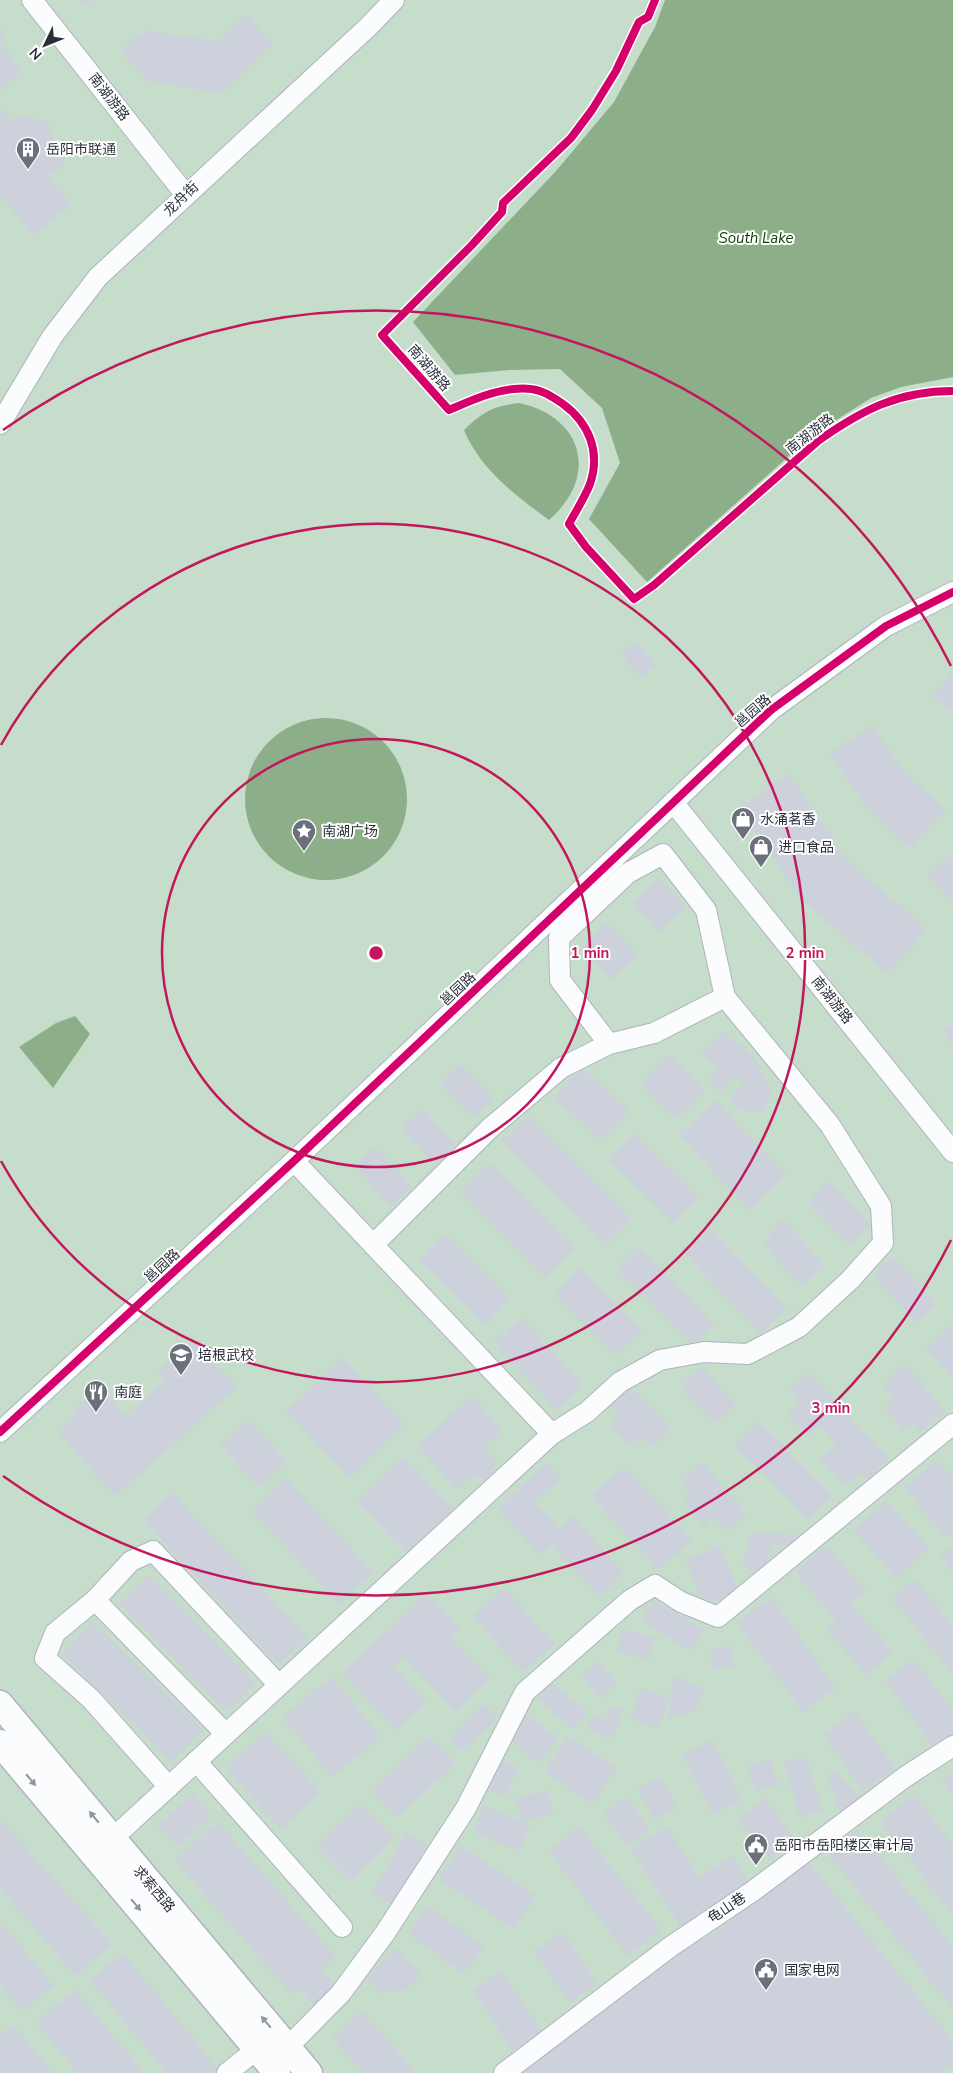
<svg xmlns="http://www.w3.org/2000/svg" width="953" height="2073" font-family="'Nunito Sans','Noto Sans SC',sans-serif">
  <rect width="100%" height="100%" fill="#e3e9f5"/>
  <!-- green -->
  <path fill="#c7ddcb" d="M0 0H953V2073H0Z"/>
  <!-- water -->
  <path fill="#8caf89" d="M665 0H953V377L901 387 871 398 814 434 647 582 589 519 620 463 602 408 560 369 509 370 455 375 413 322 556 171 614 102 655 27Z
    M519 403C584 417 599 477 549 520 516 496 480 469 464 430 483 412 493 406 519 403Z
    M245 799a81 81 0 1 1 162 0a81 81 0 1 1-162 0Z
    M75 1016 90 1034 53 1088 19 1047 56 1023Z"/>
  <!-- building -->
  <path fill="#ccd1dc" d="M80 0H92L84 6Z
    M246 15 273 44 221 93 147 81 121 50 144 31 220 41Z
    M0 29 6 37 0 42Z
    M0 44 22 71 0 90Z
    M0 108 9 119 27 116 47 122 65 162 48 177 71 205 33 235 0 195Z
    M636 642 656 665 641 678 621 654Z
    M953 673V713L932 695Z
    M872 726 903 770 946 810 910 848 865 805 830 754Z
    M789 774 847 860 927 929 888 974 803 901 739 808Z
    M953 854V903L927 876Z
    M659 879 686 906 659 932 632 904Z
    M606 923 637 955 612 980 581 948Z
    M953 1024V1048L943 1030Z
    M724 1031 755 1058 773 1092 764 1111H741L729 1100 744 1083 735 1075 721 1091 709 1081 719 1070 702 1055Z
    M669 1055 705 1091 676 1119 641 1084Z
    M461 1064 493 1099 474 1118 441 1083Z
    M581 1068 629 1110 602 1140 554 1098Z
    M715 1100 786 1175 750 1210 679 1135Z
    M422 1109 456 1145 435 1165 401 1129Z
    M528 1116 632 1218 606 1244 502 1142Z
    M634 1133 699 1197 673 1223 608 1159Z
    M375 1147 412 1187 391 1207 354 1166Z
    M490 1163 575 1249 545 1278 461 1192Z
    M829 1181 871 1224 850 1245 808 1202Z
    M781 1218 825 1265 802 1286 764 1245Z
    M710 1228 787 1308 761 1333 684 1253Z
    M444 1234 510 1299 485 1325 419 1260Z
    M639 1247 714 1324 693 1345 617 1269Z
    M892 1257 937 1304 917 1323 873 1276Z
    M580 1268 642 1330 616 1356 554 1294Z
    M522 1318 583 1386 556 1411 494 1343Z
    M951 1325 953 1327V1378L926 1349Z
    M193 1339 237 1387 116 1496 58 1433 73 1419 78 1404 95 1393 110 1398 126 1416 165 1380 158 1371Z
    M343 1358 405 1425 349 1478 286 1411Z
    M905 1365 945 1410 920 1432 912 1423 904 1430 884 1408 894 1399 883 1385Z
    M702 1367 736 1405 714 1424 681 1386Z
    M808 1372 889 1458 867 1479 860 1472 845 1486 820 1459 836 1444 820 1426 809 1436 787 1414 800 1402 789 1390Z
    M629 1387 671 1428 653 1447 640 1435 630 1446 609 1425 619 1414 611 1406Z
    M471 1396 503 1431 484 1449 496 1461 492 1473 483 1480 471 1476 457 1489 417 1446Z
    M248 1420 287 1462 259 1487 220 1445Z
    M759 1422 833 1496 809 1520 735 1446Z
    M403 1457 453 1508 407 1553 357 1502Z
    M938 1460 953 1478V1530L945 1537 904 1487Z
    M547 1463 561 1478 535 1502 560 1528 572 1516 624 1573 599 1597 551 1544 540 1555 497 1508Z
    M703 1463 747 1514 727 1531 714 1516 704 1526 683 1502 692 1495 681 1482Z
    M624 1466 692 1540 659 1570 591 1496Z
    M286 1478 373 1573 339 1604 252 1510Z
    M172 1493 308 1638 278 1665 143 1520Z
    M886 1500 929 1548 896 1578 853 1530Z
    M752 1533 801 1535 798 1545H772L763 1573 742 1567Z
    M826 1545 866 1591 851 1604 892 1652 866 1675 826 1629 836 1620 795 1572Z
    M719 1546 739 1591 704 1605 685 1560Z
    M953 1546V1572L940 1556Z
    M149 1575 256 1684 226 1712 119 1603Z
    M915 1579 953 1626V1674L892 1598Z
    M504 1588 554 1644 523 1672 473 1616Z
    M427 1593 461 1629 451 1638 490 1679 455 1712 403 1657 393 1666 426 1702 396 1730 342 1673Z
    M771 1598 836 1688 803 1712 737 1622Z
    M653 1600 704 1630 691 1651 641 1621Z
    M94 1622 203 1730 171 1762 62 1654Z
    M622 1629 654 1637 648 1660 616 1651Z
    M731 1646 734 1667 713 1670 710 1649Z
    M914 1659 953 1712V1737L936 1750 885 1681Z
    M598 1661 617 1683 600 1698 581 1676Z
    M674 1676 704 1689 695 1710 668 1719Z
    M332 1677 381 1737 332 1777 283 1717Z
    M551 1682 587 1712 573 1729 537 1699Z
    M641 1688 670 1699 659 1729 630 1719Z
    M484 1704 497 1718 462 1752 449 1739Z
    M611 1706 623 1711 612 1739 587 1729 593 1715 605 1720Z
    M855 1711 895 1769 863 1791 823 1734Z
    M528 1715 558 1739 539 1764 509 1739Z
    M266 1732 321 1792 281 1829 226 1769Z
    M430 1736 456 1763 397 1817 372 1790Z
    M568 1736 617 1768 593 1804 544 1772Z
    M712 1740 743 1800 713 1815 682 1755Z
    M501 1759 519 1769 504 1797 486 1788Z
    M770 1759 778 1785 756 1792 747 1767Z
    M807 1759 822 1811 800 1817 783 1760Z
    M953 1771V1795L941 1780Z
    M835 1772 860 1797 841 1815 827 1775Z
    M660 1777 677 1808 654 1820 638 1789Z
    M548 1791 553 1814 521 1821 516 1797Z
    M193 1794 212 1816 177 1846 158 1824Z
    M914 1795 953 1845V1915L880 1821Z
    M627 1797 649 1829 627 1845 604 1813Z
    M765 1798 795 1840 768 1859 738 1818Z
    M361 1803 395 1838 351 1881 316 1846Z
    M484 1806 530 1824 520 1851 473 1832Z
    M0 1819 112 1944 76 1976 0 1888V1846L11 1835 0 1844Z
    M218 1822 336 1957 321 1969 337 1986 315 2006 300 1989 292 1995 175 1860Z
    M580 1827 661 1930 628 1956 549 1851Z
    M667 1827 699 1877 732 1856 750 1883 681 1927 631 1850Z
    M857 1829 953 1947V2009L827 1853Z
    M406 1833 427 1845 393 1905 372 1893Z
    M461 1846 536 1896 513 1929 439 1879Z
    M805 1858 953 2041V2063L940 2073H517L656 1965 715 1933Z
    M428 1906 484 1946 464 1974 408 1934Z
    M0 1922 54 1985 23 2012 0 1985Z
    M563 1932 597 1984 569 2003 534 1951Z
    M396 1948 421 1974 406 1990 381 1993 366 1977Z
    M123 1953 217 2068 211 2073H167L90 1980Z
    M502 1971 542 2031 513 2051 473 1990Z
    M75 1990 144 2073H78L36 2023Z
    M362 2011 416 2073H363L332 2037Z
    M13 2025 53 2073H0V2036Z"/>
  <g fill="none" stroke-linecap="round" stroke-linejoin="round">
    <!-- minor casing -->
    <g stroke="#aeb3bd" stroke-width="22">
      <path id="minor" d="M32 0 185 194
        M0 424 52 337 98 277 368 27 394 0
        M673 802 953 1152
        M609 1044 560 980 559 938 628 873 663 854 706 910 725 997
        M373 1245 489 1129 561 1068 609 1044 654 1033 725 997 830 1125 881 1206 883 1243 850 1280 799 1327 748 1354 704 1352 660 1360 620 1382 587 1412 552 1434
        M0 1432 294 1161 771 710 886 626 953 592
        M95 1600 226 1734
        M196 1761 342 1927
        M169 1787 91 1699 45 1658 55 1633 95 1600 131 1561 153 1551 279 1685
        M112 1839 552 1434 294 1161
        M287 2048 341 1993 385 1933 466 1808 525 1692 630 1600 655 1585 681 1602 718 1617 953 1424
        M227 2073 257 2049
        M504 2073 670 1947 753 1891 905 1777 953 1746"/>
    </g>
    <!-- major casing -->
    <g stroke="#aeb3bd" stroke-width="29">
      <path id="major" d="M0 1704 309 2073
        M0 1743 277 2073"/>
    </g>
    <!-- minor -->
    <use href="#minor" stroke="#fbfcfe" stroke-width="20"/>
    <!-- major -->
    <use href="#major" stroke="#fbfcfe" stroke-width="26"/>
    <!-- cycleway casing -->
    <g stroke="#fff" stroke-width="11">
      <path id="cycleway" d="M655 0 648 17 639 22 616 71 592 110 571 138 503 203 502 212 471 246 382 335 449 410C470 401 491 391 514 389 536 387 546 392 563 404 589 423 601 452 590 484 585 497 576 511 569 524L586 547 634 599 654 585 818 441C862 410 898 391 953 391
        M0 1432 294 1161 771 710 886 626 953 592"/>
    </g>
    <!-- cycleway -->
    <use href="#cycleway" stroke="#d6006c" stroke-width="8"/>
  </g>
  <!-- one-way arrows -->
  <defs><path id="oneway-solid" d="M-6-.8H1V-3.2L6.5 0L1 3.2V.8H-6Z" transform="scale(1.25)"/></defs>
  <g fill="#92969c">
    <use href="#oneway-solid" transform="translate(31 1780) rotate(50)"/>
    <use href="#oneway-solid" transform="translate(94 1817) rotate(-130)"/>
    <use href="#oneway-solid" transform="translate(136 1905) rotate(50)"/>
    <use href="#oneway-solid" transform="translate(266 2022) rotate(-130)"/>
  </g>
  <!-- distance rings -->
  <g fill="none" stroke="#c2185b" stroke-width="2.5">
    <circle cx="376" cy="953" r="214"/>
    <path d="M1 745A429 429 0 1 1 1 1161"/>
    <path d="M951 1240A643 643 0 0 1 3 1476M3 430A643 643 0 0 1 951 666"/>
  </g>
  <!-- icons -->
  <defs>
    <g id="building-pin" transform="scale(1.25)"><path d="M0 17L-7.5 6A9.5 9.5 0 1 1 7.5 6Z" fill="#6b707b" stroke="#fff"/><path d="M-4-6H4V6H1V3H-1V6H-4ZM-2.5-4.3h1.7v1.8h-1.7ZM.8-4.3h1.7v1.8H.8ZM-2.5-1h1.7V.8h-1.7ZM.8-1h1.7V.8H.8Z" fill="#fff"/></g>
    <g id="shop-pin" transform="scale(1.25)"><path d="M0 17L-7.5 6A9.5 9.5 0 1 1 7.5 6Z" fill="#6b707b" stroke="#fff"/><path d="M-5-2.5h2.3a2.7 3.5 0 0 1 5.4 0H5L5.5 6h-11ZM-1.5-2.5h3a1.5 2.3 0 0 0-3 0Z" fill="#fff"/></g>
    <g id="sight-pin" transform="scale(1.25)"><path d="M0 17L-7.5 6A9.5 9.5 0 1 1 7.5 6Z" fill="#6b707b" stroke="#fff"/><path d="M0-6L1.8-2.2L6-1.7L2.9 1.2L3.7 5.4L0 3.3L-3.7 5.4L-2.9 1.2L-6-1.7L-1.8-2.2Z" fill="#fff"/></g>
    <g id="school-pin" transform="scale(1.25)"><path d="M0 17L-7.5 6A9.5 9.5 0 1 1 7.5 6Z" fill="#6b707b" stroke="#fff"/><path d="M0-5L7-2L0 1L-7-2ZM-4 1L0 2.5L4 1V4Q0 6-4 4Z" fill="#fff"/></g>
    <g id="restaurant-pin" transform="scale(1.25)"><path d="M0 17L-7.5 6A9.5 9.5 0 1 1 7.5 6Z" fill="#6b707b" stroke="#fff"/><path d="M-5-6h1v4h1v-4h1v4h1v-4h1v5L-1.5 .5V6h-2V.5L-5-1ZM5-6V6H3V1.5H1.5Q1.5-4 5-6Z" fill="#fff"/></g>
    <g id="civic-pin" transform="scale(1.25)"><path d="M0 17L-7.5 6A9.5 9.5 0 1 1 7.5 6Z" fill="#6b707b" stroke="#fff"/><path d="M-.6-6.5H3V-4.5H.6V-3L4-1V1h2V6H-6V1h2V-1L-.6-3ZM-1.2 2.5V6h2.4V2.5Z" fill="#fff"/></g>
  </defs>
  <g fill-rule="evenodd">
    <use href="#building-pin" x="28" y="149"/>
    <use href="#shop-pin" x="743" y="819"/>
    <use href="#sight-pin" x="304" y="831"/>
    <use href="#shop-pin" x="761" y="847"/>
    <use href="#school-pin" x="181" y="1355"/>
    <use href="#restaurant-pin" x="96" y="1392"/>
    <use href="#civic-pin" x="756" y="1845"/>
    <use href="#civic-pin" x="766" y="1970"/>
  </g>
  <g text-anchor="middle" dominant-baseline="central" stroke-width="4" stroke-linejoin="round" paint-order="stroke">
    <!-- street labels -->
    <g font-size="14" fill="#2a2f3a" stroke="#fff">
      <text transform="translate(109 97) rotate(52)">南湖游路</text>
      <text transform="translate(181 199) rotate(-44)">龙舟街</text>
      <text transform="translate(429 368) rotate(49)">南湖游路</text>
      <text transform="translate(810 434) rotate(-38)">南湖游路</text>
      <text transform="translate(753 711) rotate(-41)">邕园路</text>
      <text transform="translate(458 989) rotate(-43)">邕园路</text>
      <text transform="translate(832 1000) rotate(51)">南湖游路</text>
      <text transform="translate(162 1266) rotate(-43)">邕园路</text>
      <text transform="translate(154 1889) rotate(50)">求索西路</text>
      <text transform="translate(727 1908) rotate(-34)">龟山巷</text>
    </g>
    <!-- poi labels -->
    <g font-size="14" fill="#2a2f3a" stroke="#fff" text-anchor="start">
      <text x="46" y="149">岳阳市联通</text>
      <text x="760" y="819">水涌茗香</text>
      <text x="322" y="831">南湖广场</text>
      <text x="778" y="847">进口食品</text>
      <text x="198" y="1355">培根武校</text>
      <text x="114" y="1392">南庭</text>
      <text x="774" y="1845">岳阳市岳阳楼区审计局</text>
      <text x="784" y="1970">国家电网</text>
    </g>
    <!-- water labels -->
    <g font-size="15" font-style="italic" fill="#0c3f00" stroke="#fff">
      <text x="756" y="238">South Lake</text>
    </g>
  </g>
  <circle cx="376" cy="953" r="8" fill="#c2185b" stroke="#fff" stroke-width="2.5"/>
  <g font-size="15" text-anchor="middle" font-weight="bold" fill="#c2185b" stroke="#fff" stroke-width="4" stroke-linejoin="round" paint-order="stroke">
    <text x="590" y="958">1 min</text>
    <text x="805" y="958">2 min</text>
    <text x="831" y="1413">3 min</text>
  </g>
  <!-- north arrow -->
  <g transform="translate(45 45) rotate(227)" stroke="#ffffff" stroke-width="4" paint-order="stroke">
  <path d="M0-4L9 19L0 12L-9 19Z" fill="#2a2f3a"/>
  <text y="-8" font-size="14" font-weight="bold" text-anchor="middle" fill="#2a2f3a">N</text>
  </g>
</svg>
